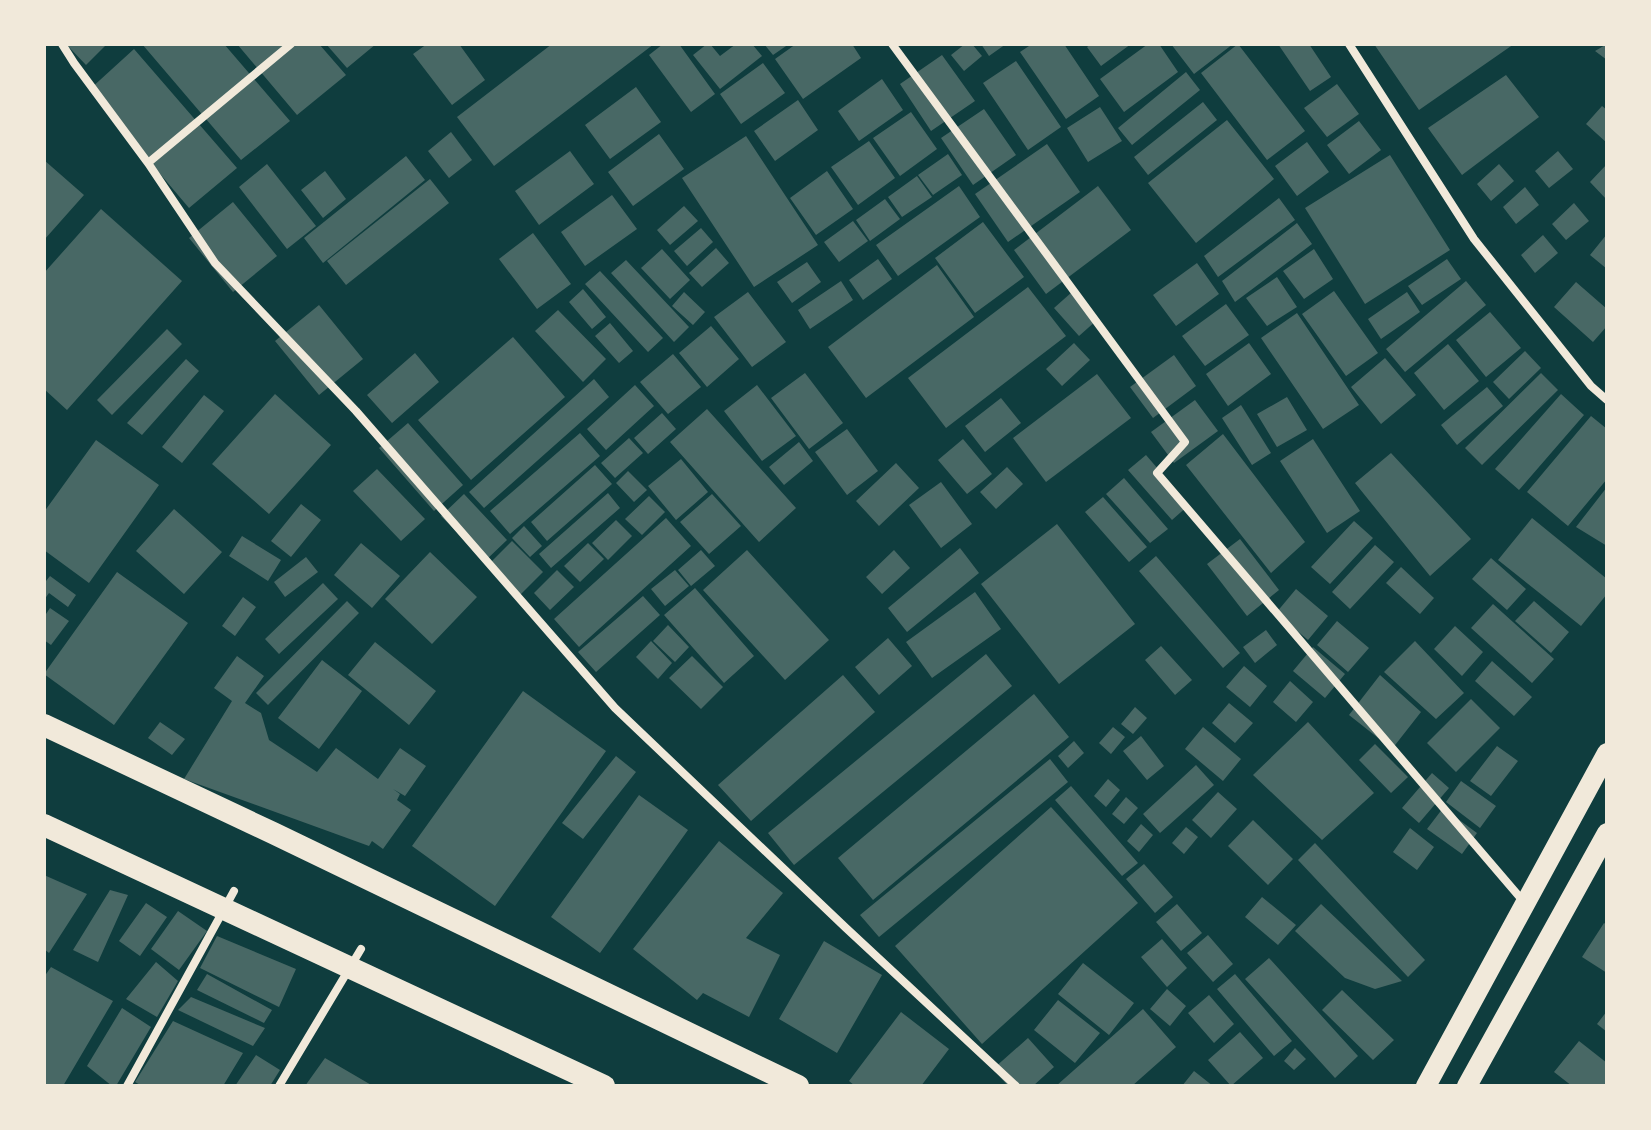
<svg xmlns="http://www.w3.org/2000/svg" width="1651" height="1130" font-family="'Titillium Web',sans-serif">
  <rect width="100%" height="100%" fill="#0f3d3e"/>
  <!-- building -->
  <path fill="#486865" d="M66 44H107L86 65Z
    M142 44H224L290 121 241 160Z
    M237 44H319L346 75 297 115Z
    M326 44H376L347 68Z
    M427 44H459L485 80 452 105 413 54Z
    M552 44H654L494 166 457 117Z
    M663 44H679L715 94 691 112 649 55Z
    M707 44H710L720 56 736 44H752L762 56 720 89 693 55Z
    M764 44H789L773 55Z
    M796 44H852L861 58 803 99 775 59Z
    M965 44H972L982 56 964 71 951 55Z
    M981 44H1006L989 56Z
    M1032 44H1064L1099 96 1066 119 1020 52Z
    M1091 44H1131L1101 66 1087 47Z
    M1148 44H1159L1178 72 1124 112 1100 79Z
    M1171 44H1233L1194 74Z
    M1238 44 1305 131 1267 160 1201 73Z
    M1278 44H1309L1331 77 1310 91Z
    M1374 44H1514L1419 110Z
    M1607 44V60L1595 51Z
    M134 49 237 168 189 208 89 90Z
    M942 55 975 101 931 131 900 84Z
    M1016 61 1061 127 1028 150 983 83Z
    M763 63 785 93 741 124 720 94Z
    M1186 72 1200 90 1132 145 1118 128Z
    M1506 75 1539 117 1462 175 1428 128Z
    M882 79 903 110 859 141 838 111Z
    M1337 84 1359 114 1327 137 1304 108Z
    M636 87 661 122 610 159 585 125Z
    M798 100 818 130 775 161 754 131Z
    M1203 102 1217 120 1148 175 1134 157Z
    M1602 106 1607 110V143L1586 124Z
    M1100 107 1122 141 1088 162 1067 128Z
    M984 109 1016 155 973 185 941 138Z
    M911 112 937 149 900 176 873 138Z
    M1227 120 1274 179 1196 243 1148 183Z
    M1359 121 1381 150 1349 174 1327 145Z
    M451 132 472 160 449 178 428 151Z
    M659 134 684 169 633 206 608 172Z
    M746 136 818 245 754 287 682 178Z
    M869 141 895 178 858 205 831 167Z
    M1307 142 1329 172 1297 196 1275 166Z
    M1047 144 1080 192 1008 242 975 194Z
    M570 151 594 184 539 225 515 191Z
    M1558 151 1573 169 1549 188 1535 171Z
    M948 154 962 175 933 195 918 175Z
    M1390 155 1450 250 1365 304 1305 208Z
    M406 156 425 180 323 263 304 238Z
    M44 160 84 195 44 240Z
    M267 164 316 226 287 249 239 187Z
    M1499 164 1514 181 1491 201 1477 184Z
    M1607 164V200L1590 182Z
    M325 171 346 199 323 218 301 190Z
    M827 171 853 209 816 235 790 198Z
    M917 176 932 197 902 217 888 197Z
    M430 179 449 203 346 285 327 261Z
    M959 186 980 217 898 276 876 245Z
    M1098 186 1131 230 1046 294 1014 250Z
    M1525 187 1539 205 1516 224 1503 207Z
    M612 195 637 229 585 266 561 232Z
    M1279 198 1295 220 1218 277 1204 256Z
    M885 199 900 219 870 241 856 220Z
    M233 202 277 256 233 292 189 238Z
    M1574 203 1589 221 1566 240 1552 224Z
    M684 206 698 221 670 245 657 230Z
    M101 209 182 281 67 410 44 389V273Z
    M853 221 868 241 839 262 824 242Z
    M983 222 1024 277 975 313 935 258Z
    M1297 223 1312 244 1235 302 1222 281Z
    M701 228 713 242 687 266 674 251Z
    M533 233 571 284 537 309 499 259Z
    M1607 234V269L1590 255Z
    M1543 235 1558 253 1535 273 1521 255Z
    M716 248 729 263 702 287 689 273Z
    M662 249 690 280 670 299 641 268Z
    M1314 249 1333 279 1304 299 1283 271Z
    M878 259 892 279 863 300 849 280Z
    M1447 259 1461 279 1422 305 1408 286Z
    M626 260 689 327 674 342 611 273Z
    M807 262 821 282 792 303 777 282Z
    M1197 263 1219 294 1176 326 1153 295Z
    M937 265 974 317 866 398 828 347Z
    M600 271 663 338 648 352 585 284Z
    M1277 277 1297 307 1267 326 1246 298Z
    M841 281 853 300 810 329 798 310Z
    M1466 281 1486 305 1405 372 1386 349Z
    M1576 282 1607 309V326L1593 342 1554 307Z
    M1028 287 1066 336 946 428 908 378Z
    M583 289 606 317 592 329 569 302Z
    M1334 291 1378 353 1346 376 1302 314Z
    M684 292 705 312 693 325 672 306Z
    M748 292 786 342 752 367 714 317Z
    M1072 292 1097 320 1079 336 1054 308Z
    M1407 292 1420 312 1381 339 1368 319Z
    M1226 304 1249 335 1205 366 1182 336Z
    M319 305 363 359 319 395 275 341Z
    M558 310 606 359 583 382 535 331Z
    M1490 312 1521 348 1486 377 1456 340Z
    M1297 313 1359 405 1323 429 1261 338Z
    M610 323 633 351 619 363 595 336Z
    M711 326 739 359 707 387 679 353Z
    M167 329 182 344 112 415 97 400Z
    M513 337 565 397 471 480 418 420Z
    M1074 343 1090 360 1062 386 1046 369Z
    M1249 343 1271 374 1228 406 1206 374Z
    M1448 344 1479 381 1444 410 1414 373Z
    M1525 351 1541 368 1509 399 1493 382Z
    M415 353 439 382 392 423 367 395Z
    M673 354 701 387 668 414 640 382Z
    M1174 355 1196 386 1153 418 1130 387Z
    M1385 358 1416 395 1381 424 1351 387Z
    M186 359 199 371 142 435 127 423Z
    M805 373 843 423 809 449 771 398Z
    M1541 373 1558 390 1482 465 1465 448Z
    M1097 374 1131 418 1046 482 1013 438Z
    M594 379 609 397 484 508 469 492Z
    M635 385 654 406 606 450 587 429Z
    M757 385 796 436 762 461 724 411Z
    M1487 387 1503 406 1457 445 1441 425Z
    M275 394 331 445 269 514 212 464Z
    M1561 394 1584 415 1519 490 1495 469Z
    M204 395 224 411 182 463 162 447Z
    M1287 397 1307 430 1277 447 1257 414Z
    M1001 398 1021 423 985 452 965 426Z
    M1195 400 1218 431 1174 463 1151 432Z
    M1241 405 1271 453 1252 465 1222 418Z
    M707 409 796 508 759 542 670 442Z
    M662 413 676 429 648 454 634 438Z
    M1591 416 1607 429V479L1568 526 1527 492Z
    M408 423 463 485 434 511 379 448Z
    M847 429 878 471 847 495 815 452Z
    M580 433 600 456 510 534 490 511Z
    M1223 434 1305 542 1271 573 1186 465Z
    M629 438 643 453 615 478 601 463Z
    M963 439 992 474 967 494 938 460Z
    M1313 439 1360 511 1327 533 1280 461Z
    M96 440 159 485 89 583 44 550V512Z
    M799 442 813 461 784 485 769 467Z
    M1391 453 1471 539 1430 576 1355 483Z
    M1146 455 1189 505 1172 520 1128 470Z
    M681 459 708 492 676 520 648 486Z
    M896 463 919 488 879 526 856 501Z
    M595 465 612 484 547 541 531 522Z
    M1007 467 1023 484 996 509 980 492Z
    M377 469 425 519 401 541 353 491Z
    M628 471 647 490 634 502 616 483Z
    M1124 478 1168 529 1150 543 1106 494Z
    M941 482 972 524 941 548 909 505Z
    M1607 487V546L1576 527Z
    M608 493 620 508 551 568 539 554Z
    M464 494 507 540 485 561 441 516Z
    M712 494 741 526 709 554 680 522Z
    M649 496 665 512 642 535 625 519Z
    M1103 497 1147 547 1129 562 1085 512Z
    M301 504 321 520 291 557 271 541Z
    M174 509 222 552 184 594 136 551Z
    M666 518 691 546 579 647 554 619Z
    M1532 518 1607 579V594L1581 626 1498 560Z
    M616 520 632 536 608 560 592 543Z
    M1354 521 1373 538 1330 584 1311 567Z
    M1057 524 1135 624 1059 684 981 584Z
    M524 526 542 546 530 557 512 538Z
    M242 536 281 560 268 581 229 556Z
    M1240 539 1279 590 1247 616 1207 564Z
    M512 541 543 572 520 595 489 564Z
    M361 543 400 576 372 608 334 575Z
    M588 543 604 559 580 582 564 566Z
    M1375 545 1394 562 1350 609 1332 592Z
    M960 548 979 573 907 632 888 608Z
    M701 550 715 566 691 586 678 570Z
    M747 550 829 640 785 680 703 590Z
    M894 550 910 568 882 594 866 577Z
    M430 552 477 597 432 644 385 599Z
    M1156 556 1240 653 1223 668 1139 571Z
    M306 557 318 572 285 597 274 582Z
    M1491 558 1526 589 1507 610 1472 579Z
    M1401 567 1434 598 1420 614 1386 583Z
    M557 570 574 587 550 610 534 593Z
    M675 570 689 586 665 606 651 589Z
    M117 572 188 623 114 725 44 674Z
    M50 576 76 595 68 607 49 593 44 600V580L46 581Z
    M323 583 338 599 279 654 265 639Z
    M695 588 754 656 724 683 664 615Z
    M1296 589 1328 616 1308 640 1276 613Z
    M975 592 1001 629 932 678 906 642Z
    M643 596 660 615 596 672 578 652Z
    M243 597 256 607 235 636 222 626Z
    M347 601 359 613 268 705 256 693Z
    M1534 601 1569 632 1551 653 1515 621Z
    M1493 604 1554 659 1532 683 1471 628Z
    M50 608 69 621 51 645 44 640V617Z
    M1337 621 1369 648 1348 672 1317 645Z
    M668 625 689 647 675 662 653 641Z
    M1455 626 1483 652 1462 676 1434 649Z
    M1266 630 1277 645 1255 663 1243 647Z
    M888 638 912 666 879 695 855 667Z
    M651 641 672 663 658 679 636 657Z
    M1415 641 1464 693 1436 719 1384 672Z
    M375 642 436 691 409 725 348 675Z
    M1161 646 1192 680 1175 695 1145 660Z
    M1313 647 1345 674 1325 698 1293 671Z
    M986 654 1012 686 794 865 768 833Z
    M237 656 264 676 245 703 261 713 269 740 317 772 336 748 378 779 400 748 426 766 405 796 393 789 400 794 397 800 411 810 383 849 372 841 369 846 184 779 232 701 214 688Z
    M692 656 723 687 701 709 669 678Z
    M322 660 362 691 319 749 278 718Z
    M1492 661 1532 697 1514 716 1475 681Z
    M1244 666 1267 686 1250 707 1226 687Z
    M843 675 875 712 751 821 718 785Z
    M1380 675 1421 712 1392 749 1349 715Z
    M1290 681 1313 702 1296 722 1273 702Z
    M523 691 606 751 495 906 412 846Z
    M1034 694 1069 737 873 900 838 858Z
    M1471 699 1500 728 1456 772 1427 743Z
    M1229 703 1253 723 1235 743 1212 723Z
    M1135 707 1147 718 1133 734 1121 724Z
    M160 722 185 739 172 755 148 738Z
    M1308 722 1374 793 1322 840 1253 775Z
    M1113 727 1125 737 1111 754 1099 743Z
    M1203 727 1241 759 1223 781 1185 749Z
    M1141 736 1164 766 1147 780 1123 751Z
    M1074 741 1084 753 1068 768 1058 756Z
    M1375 744 1408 777 1391 793 1359 760Z
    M1497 746 1518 761 1491 796 1470 781Z
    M616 756 636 772 583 839 562 823Z
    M1050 759 1068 782 879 937 860 915Z
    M1196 765 1214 785 1160 833 1143 814Z
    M1432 773 1449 788 1419 823 1402 808Z
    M1108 779 1120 790 1106 807 1094 796Z
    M1461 781 1496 806 1480 828 1446 802Z
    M1071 786 1138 863 1122 876 1055 800Z
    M1218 792 1237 809 1211 838 1192 820Z
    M639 795 688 830 600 953 551 917Z
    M1126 797 1138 808 1124 824 1112 814Z
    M1051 807 1138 903 982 1044 895 946Z
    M1443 808 1477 833 1462 854 1427 829Z
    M1253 820 1293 859 1268 885 1228 846Z
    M1141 824 1153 835 1139 852 1127 841Z
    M1186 827 1198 837 1184 854 1172 843Z
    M1410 828 1434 847 1417 870 1393 852Z
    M719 841 783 893 746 938 780 955 749 1017 703 993 697 1000 633 949Z
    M1315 843 1425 960 1408 977 1298 860Z
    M1144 864 1173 897 1155 913 1126 879Z
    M44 875 87 894 49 953 44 949Z
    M110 890 128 895 98 962 73 950Z
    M1262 897 1296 925 1278 945 1245 917Z
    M146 903 167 917 140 956 119 941Z
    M1177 904 1202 933 1181 951 1156 922Z
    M1321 904 1402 981 1375 989 1345 978 1295 931Z
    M178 911 207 931 179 970 151 949Z
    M1604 923 1607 925V973L1582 957Z
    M1208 935 1233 964 1213 982 1187 953Z
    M217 936 296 969 279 1007 200 968Z
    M1162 939 1187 968 1167 987 1141 957Z
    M824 941 882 975 837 1053 779 1019Z
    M1269 958 1358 1056 1335 1078 1245 979Z
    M156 962 178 981 157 1017 126 999Z
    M1083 963 1134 1003 1109 1035 1058 994Z
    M51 967 113 1001 63 1086H44V977Z
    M207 974 272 1010 264 1023 197 990Z
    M1235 974 1292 1041 1274 1056 1217 989Z
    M1167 989 1186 1006 1170 1026 1150 1009Z
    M1342 990 1394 1040 1373 1060 1322 1010Z
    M1209 995 1234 1024 1214 1043 1188 1013Z
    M191 997 265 1028 253 1046 178 1010Z
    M1058 1000 1100 1033 1075 1063 1034 1030Z
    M122 1008 151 1027 116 1086H112L87 1066Z
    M1143 1009 1176 1047 1132 1086H1056Z
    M1607 1011V1032L1597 1024Z
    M901 1012 949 1049 921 1086H855L849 1081Z
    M173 1021 243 1053 223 1086H142L135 1082Z
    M1240 1032 1263 1058 1231 1086 1208 1060Z
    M1028 1038 1054 1067 1033 1086H1008L993 1069Z
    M1579 1041 1607 1063V1086H1572L1554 1072Z
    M1295 1048 1306 1059 1294 1070 1284 1061Z
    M256 1055 280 1070 270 1086H235Z
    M325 1058 373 1086H305Z
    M1194 1071 1213 1086H1182Z"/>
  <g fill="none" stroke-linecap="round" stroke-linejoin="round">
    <!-- minor -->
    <path stroke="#f1e9da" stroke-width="8" d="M62 44 74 63 148 163 215 263 356 411 615 708 846 928 1016 1086
      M892 44 1185 442 1157 473 1523 901
      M1349 44 1474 239 1591 386 1607 400
      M148 163 291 44
      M127 1086 234 891
      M279 1086 361 949"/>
    <!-- primary -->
    <path stroke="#f1e9da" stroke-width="20" d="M1426 1086 1607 753
      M1467 1086 1607 833"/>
    <!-- trunk -->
    <path stroke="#f1e9da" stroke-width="22" d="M44 725 273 833 798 1086
      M44 825 604 1086"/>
  </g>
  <!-- border -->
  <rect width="1651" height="1130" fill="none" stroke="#f1e9da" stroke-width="92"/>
</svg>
